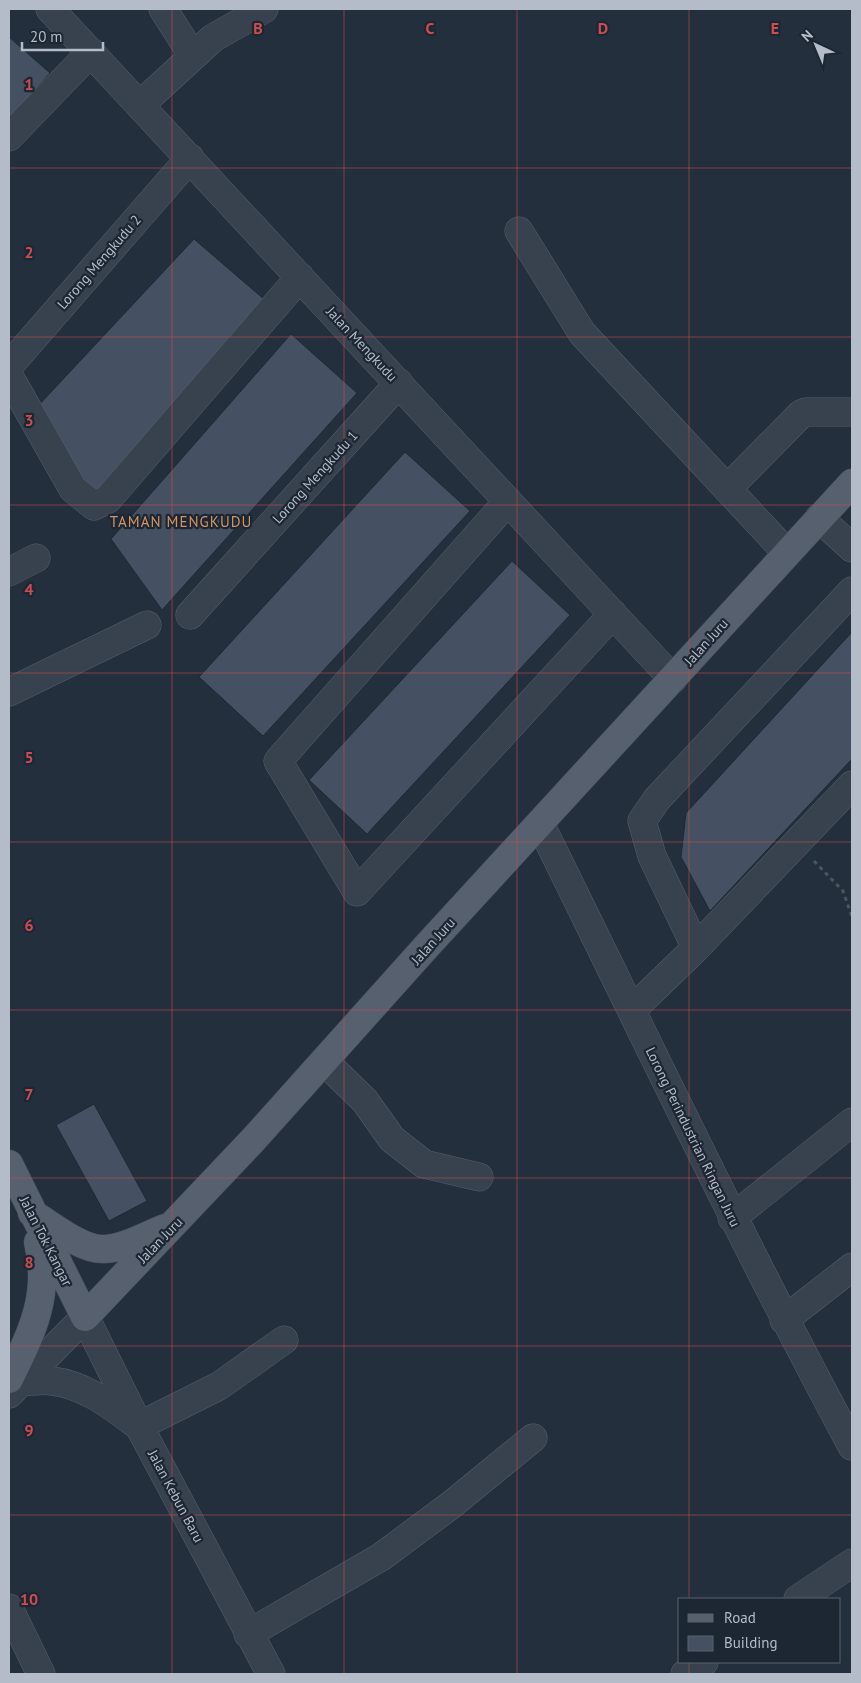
<svg xmlns="http://www.w3.org/2000/svg" width="861" height="1683" font-family="'PT Sans',sans-serif">
  <rect width="100%" height="100%" fill="#242f3e"/>
  <!-- building -->
  <path fill="#455162" stroke="#1f2835" d="M9 37 50 73 9 120Z
    M194 239 265 300 93 499 37 407Z
    M291 334 357 393 162 610 111 539Z
    M405 452 470 511 263 736 199 677Z
    M512 561 570 615 367 834 309 780Z
    M852 632V759L710 911 681 857 686 813Z
    M94 1104 147 1201 109 1221 56 1125Z"/>
  <g fill="none" stroke-linecap="round" stroke-linejoin="round">
    <!-- minor casing -->
    <g stroke="#565f6c" stroke-width="29">
      <path id="minor" d="M50 9 673 679
        M163 9 193 56
        M140 105 213 38 264 9
        M9 137 91 52
        M519 231 582 333 787 553
        M9 366 190 158
        M9 376 73 489 94 506 108 499 300 277
        M727 489 801 414 806 412H852
        M508 501 278 761 357 892 613 614
        M819 518 852 548
        M9 572 36 558
        M190 615 399 383
        M9 692 147 625
        M540 824C643 1032 742 1242 852 1446
        M696 948 852 785
        M632 1010 696 948 652 856 642 821 657 799 852 591
        M324 1061 365 1101 392 1139 424 1164 479 1177
        M732 1218 852 1122
        M784 1320 852 1267
        M20 1382C31 1382 42 1379 52 1381 85 1385 110 1405 136 1424
        M9 1394 85 1317 139 1426 271 1674
        M139 1426 219 1386 284 1340
        M798 1599 852 1563
        M9 1608 41 1674
        M248 1634 381 1557 451 1505 533 1438
        M685 1674 704 1662"/>
    </g>
    <!-- major casing -->
    <g stroke="#414a57" stroke-width="29">
      <path id="major" d="M9 1164 85 1317 253 1140 426 947 852 483
        M32 1213C51 1225 83 1251 105 1249 125 1248 147 1235 165 1228
        M9 1379C32 1332 51 1295 38 1242"/>
    </g>
    <!-- path -->
    <path stroke="#44595c" stroke-width="3" stroke-dasharray="4 4" stroke-linecap="butt" d="M814 861 843 891 852 917"/>
    <!-- minor -->
    <use href="#minor" stroke="#38414e" stroke-width="28"/>
    <!-- major -->
    <use href="#major" stroke="#56606e" stroke-width="28"/>
  </g>
  <!-- grid -->
  <path fill="none" stroke="#ce4d50" stroke-width="1" stroke-opacity="0.55" d="M172 9V1674M344 9V1674M517 9V1674M689 9V1599M9 168H852M9 337H852M9 505H852M9 673H852M9 842H852M9 1010H852M9 1178H852M9 1346H852M9 1515H852M689 1662V1674"/>
  <g text-anchor="middle" dominant-baseline="central" stroke-width="4.5" stroke-linejoin="round" paint-order="stroke">
    <!-- street labels -->
    <g font-size="14" fill="#b4bcc9" stroke="#1d2633">
      <text transform="translate(99 262) rotate(-49)">Lorong Mengkudu 2</text>
      <text transform="translate(362 344) rotate(47)">Jalan Mengkudu</text>
      <text transform="translate(315 477) rotate(-48)">Lorong Mengkudu 1</text>
      <text transform="translate(706 642) rotate(-48)">Jalan Juru</text>
      <text transform="translate(433 941) rotate(-48)">Jalan Juru</text>
      <text transform="translate(693 1137) rotate(64)">Lorong Perindustrian Ringan Juru</text>
      <text transform="translate(160 1240) rotate(-46)">Jalan Juru</text>
      <text transform="translate(46 1241) rotate(63)">Jalan Tok Kangar</text>
      <text transform="translate(176 1496) rotate(62)">Jalan Kebun Baru</text>
    </g>
    <!-- neighbourhood labels -->
    <g font-size="15" letter-spacing="1" fill="#d59563" stroke="#1d2633">
      <text x="181" y="521">TAMAN MENGKUDU</text>
    </g>
  </g>
  <g font-size="16" text-anchor="middle" font-weight="bold" fill="#ce4d50" stroke="#1d2633" stroke-width="4.5" stroke-linejoin="round" paint-order="stroke">
    <text x="258" y="34">B</text>
    <text x="430" y="34">C</text>
    <text x="603" y="34">D</text>
    <text x="775" y="34">E</text>
    <text x="29" y="90">1</text>
    <text x="29" y="258">2</text>
    <text x="29" y="426">3</text>
    <text x="29" y="595">4</text>
    <text x="29" y="763">5</text>
    <text x="29" y="931">6</text>
    <text x="29" y="1100">7</text>
    <text x="29" y="1268">8</text>
    <text x="29" y="1436">9</text>
    <text x="29" y="1605">10</text>
  </g>
  <!-- border -->
  <rect width="861" height="1683" fill="none" stroke="#b4bcc9" stroke-width="20"/>
  <!-- legend -->
  <rect x="678" y="1598" width="162" height="65" fill="#1d2633" stroke="#59626f"/>
  <rect x="688" y="1614" width="25" height="8" fill="#56606e" stroke="#59626f"/>
  <text x="724" y="1623" font-size="15" fill="#b4bcc9">Road</text>
  <rect x="688" y="1636" width="25" height="15" fill="#455162" stroke="#59626f"/>
  <text x="724" y="1648" font-size="15" fill="#b4bcc9">Building</text>
  <!-- north arrow -->
  <g transform="translate(816 45) rotate(316)" stroke="#1d2633" stroke-width="4" paint-order="stroke">
  <path d="M0-4L9 19L0 12L-9 19Z" fill="#b4bcc9"/>
  <text y="-8" font-size="14" font-weight="bold" text-anchor="middle" fill="#b4bcc9">N</text>
  </g>
  <!-- scale -->
  <path d="M22 42v8h81v-8" fill="none" stroke="#b4bcc9" stroke-width="2.5"/>
  <text x="30" y="42" font-size="15" fill="#b4bcc9" stroke="#1d2633" stroke-width="4" paint-order="stroke">20 m</text>
</svg>
